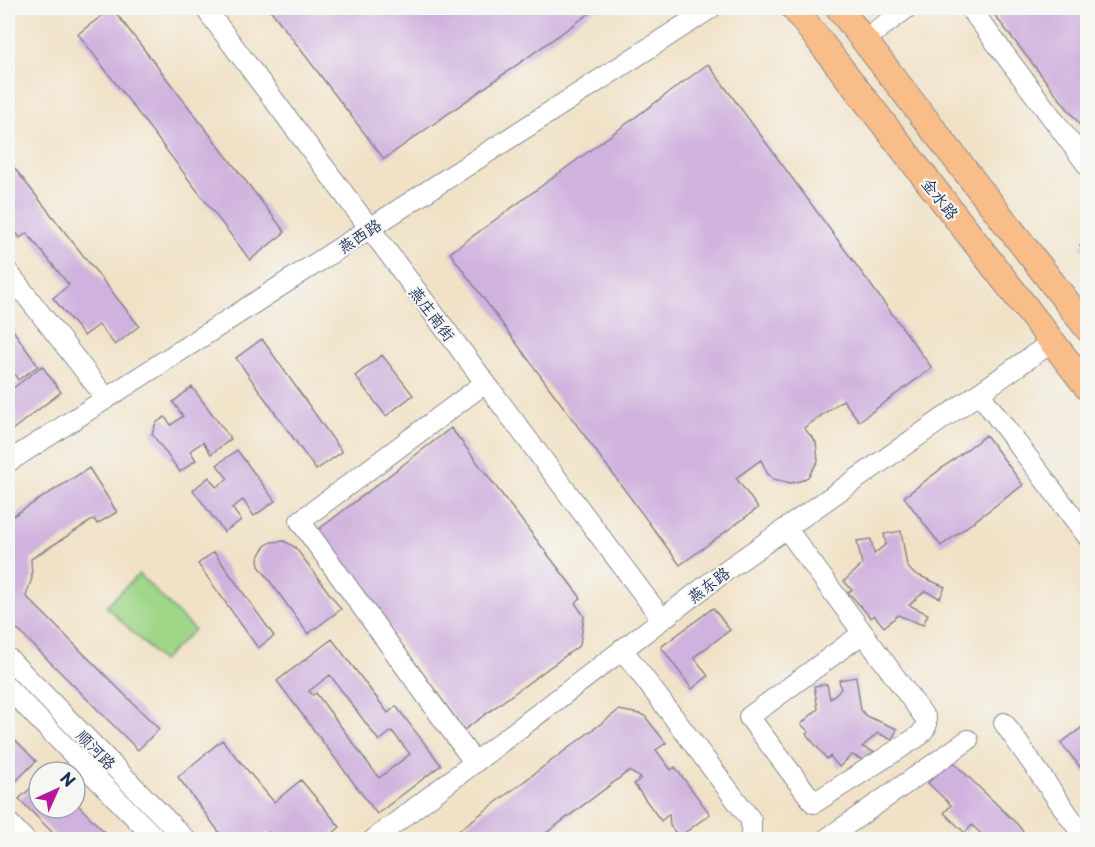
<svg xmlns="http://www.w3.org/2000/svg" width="1095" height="847" font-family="'Playpen Sans','LXGW WenKai TC',sans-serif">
  <rect width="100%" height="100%" fill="#f6f6f2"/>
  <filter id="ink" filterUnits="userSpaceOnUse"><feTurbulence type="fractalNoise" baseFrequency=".0167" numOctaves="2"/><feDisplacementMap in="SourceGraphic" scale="12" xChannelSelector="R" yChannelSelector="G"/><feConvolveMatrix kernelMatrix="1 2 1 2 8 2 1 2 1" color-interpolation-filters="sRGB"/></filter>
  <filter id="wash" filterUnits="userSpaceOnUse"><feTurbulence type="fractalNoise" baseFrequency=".008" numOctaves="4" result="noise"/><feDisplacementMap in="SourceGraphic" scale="24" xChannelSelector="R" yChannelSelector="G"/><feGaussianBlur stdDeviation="1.35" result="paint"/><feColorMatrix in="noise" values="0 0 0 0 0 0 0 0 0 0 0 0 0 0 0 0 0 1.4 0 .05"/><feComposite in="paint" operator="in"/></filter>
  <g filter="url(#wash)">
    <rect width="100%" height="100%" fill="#f1e2c7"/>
    <!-- green -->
    <path fill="#9fd688" stroke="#5d8273" stroke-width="1.5" d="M139 574 194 630 162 661 106 606Z"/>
    <g id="blocks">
      <!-- building -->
      <path fill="#d0b2de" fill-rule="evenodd" d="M112 8 285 232 250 260 78 34Z
        M269 8H597L384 159Z
        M989 8H1088V135L1021 49Z
        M708 64 932 368 859 421 843 400 804 428 816 442 818 461 808 477 800 481 791 483 773 479 767 473 761 460 736 478 758 508 680 565 450 253Z
        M8 160 139 326 115 345 99 325 84 336 53 298 69 285 27 233 20 238 8 222Z
        M1088 240V256L1080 246Z
        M8 323 38 366 18 380 8 365Z
        M262 339 342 452 316 470 236 358Z
        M382 355 413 395 386 416 355 376Z
        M42 366 61 392 8 433V392Z
        M192 387 231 439 211 454 203 442 190 451 196 460 180 472 152 434 156 423 165 417 171 425 183 416 173 402Z
        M451 428 581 598 575 603 584 616 580 645 464 730 318 530Z
        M986 435 1023 485 941 546 904 497Z
        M237 450 275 501 254 516 243 500 232 508 241 520 224 532 193 490 209 477 216 487 228 479 217 465Z
        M89 468 117 512 97 524 94 519 31 559 32 578 26 596 159 729 138 750 8 620V519Z
        M901 531 907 566 913 573 945 587 940 598 925 591 909 605 928 614 923 625 898 615 884 627 874 615 871 618 848 592 852 590 844 581 862 565 857 541 871 539 874 554 886 544 884 534Z
        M284 541 295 547 341 609 308 634 259 566 258 559 265 546 271 542Z
        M214 552 274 636 258 648 198 564Z
        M713 608 730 630 694 657 708 676 692 689 661 647Z
        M332 639 388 713 396 706 441 765 377 814 277 681ZM330 675 379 741 392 731 410 754 379 778 316 693 313 695 309 691Z
        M856 677 861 710 866 716 897 729 892 740 878 733 862 747 881 755 876 766 852 755 839 767 830 756 827 759 806 734 809 732 801 724 818 709 814 686 827 684 830 699 841 689 839 680Z
        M619 710 644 715 666 743 656 750 671 770 675 767 710 814 679 837 670 826 669 814 661 821 634 784 641 778 629 771 541 837 543 840H446Z
        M1088 723V777L1061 743Z
        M8 733 36 761 9 788 8 787Z
        M222 740 274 802 301 780 340 827 325 840H275L268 832 259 840H225L178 777Z
        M951 760 1018 825 1029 840H987L972 825 965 833 944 813 951 805 928 783Z
        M39 780V808H75V802L112 840H60L19 799Z"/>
    </g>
  </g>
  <g filter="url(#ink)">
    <use href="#blocks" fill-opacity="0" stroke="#868892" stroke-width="1.5"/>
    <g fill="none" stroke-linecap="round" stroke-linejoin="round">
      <!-- minor casing -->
      <g stroke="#868892" stroke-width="22">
        <path id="minor" d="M205 8 662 619
          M970 8 1088 166
          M864 40 907 8
          M8 272 106 398
          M979 393 1088 537
          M8 462 711 8
          M786 528 926 719V727L919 736 814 803 749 717 863 633
          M622 649 751 820V840
          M8 658 186 840
          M8 688 157 840
          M1004 723 1086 840
          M474 762 300 521 485 383
          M8 822 25 840
          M373 840 728 569 1052 342
          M825 840 968 740"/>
      </g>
      <!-- major casing -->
      <g stroke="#868892" stroke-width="28">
        <path id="major" d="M794 8 1088 388
          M839 8 1088 329"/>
      </g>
      <!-- minor -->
      <use href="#minor" stroke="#fff" stroke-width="20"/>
      <!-- major -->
      <use href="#major" stroke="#f8bd88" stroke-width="26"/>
    </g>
  </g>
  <g text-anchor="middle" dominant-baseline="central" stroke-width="4.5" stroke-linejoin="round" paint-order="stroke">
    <!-- street labels -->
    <g font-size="16" fill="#1b2f5e" stroke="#f6f6f2">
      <text transform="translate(941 198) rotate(52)">金水路</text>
      <text transform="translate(359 235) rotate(-33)">燕西路</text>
      <text transform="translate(433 313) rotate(53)">燕庄南街</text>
      <text transform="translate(708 584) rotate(-37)">燕东路</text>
      <text transform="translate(97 749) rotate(46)">顺河路</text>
    </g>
  </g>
  <!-- margin -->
  <rect width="1095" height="847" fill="none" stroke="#f6f6f2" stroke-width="30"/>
  <!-- north arrow -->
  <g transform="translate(57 790) rotate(45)"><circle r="28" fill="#f6f6f2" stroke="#9ea6b7" stroke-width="1.5"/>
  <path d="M0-4.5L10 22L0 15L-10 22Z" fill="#b5179e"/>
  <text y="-9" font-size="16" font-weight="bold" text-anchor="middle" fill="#1b2f5e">N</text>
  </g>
</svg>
